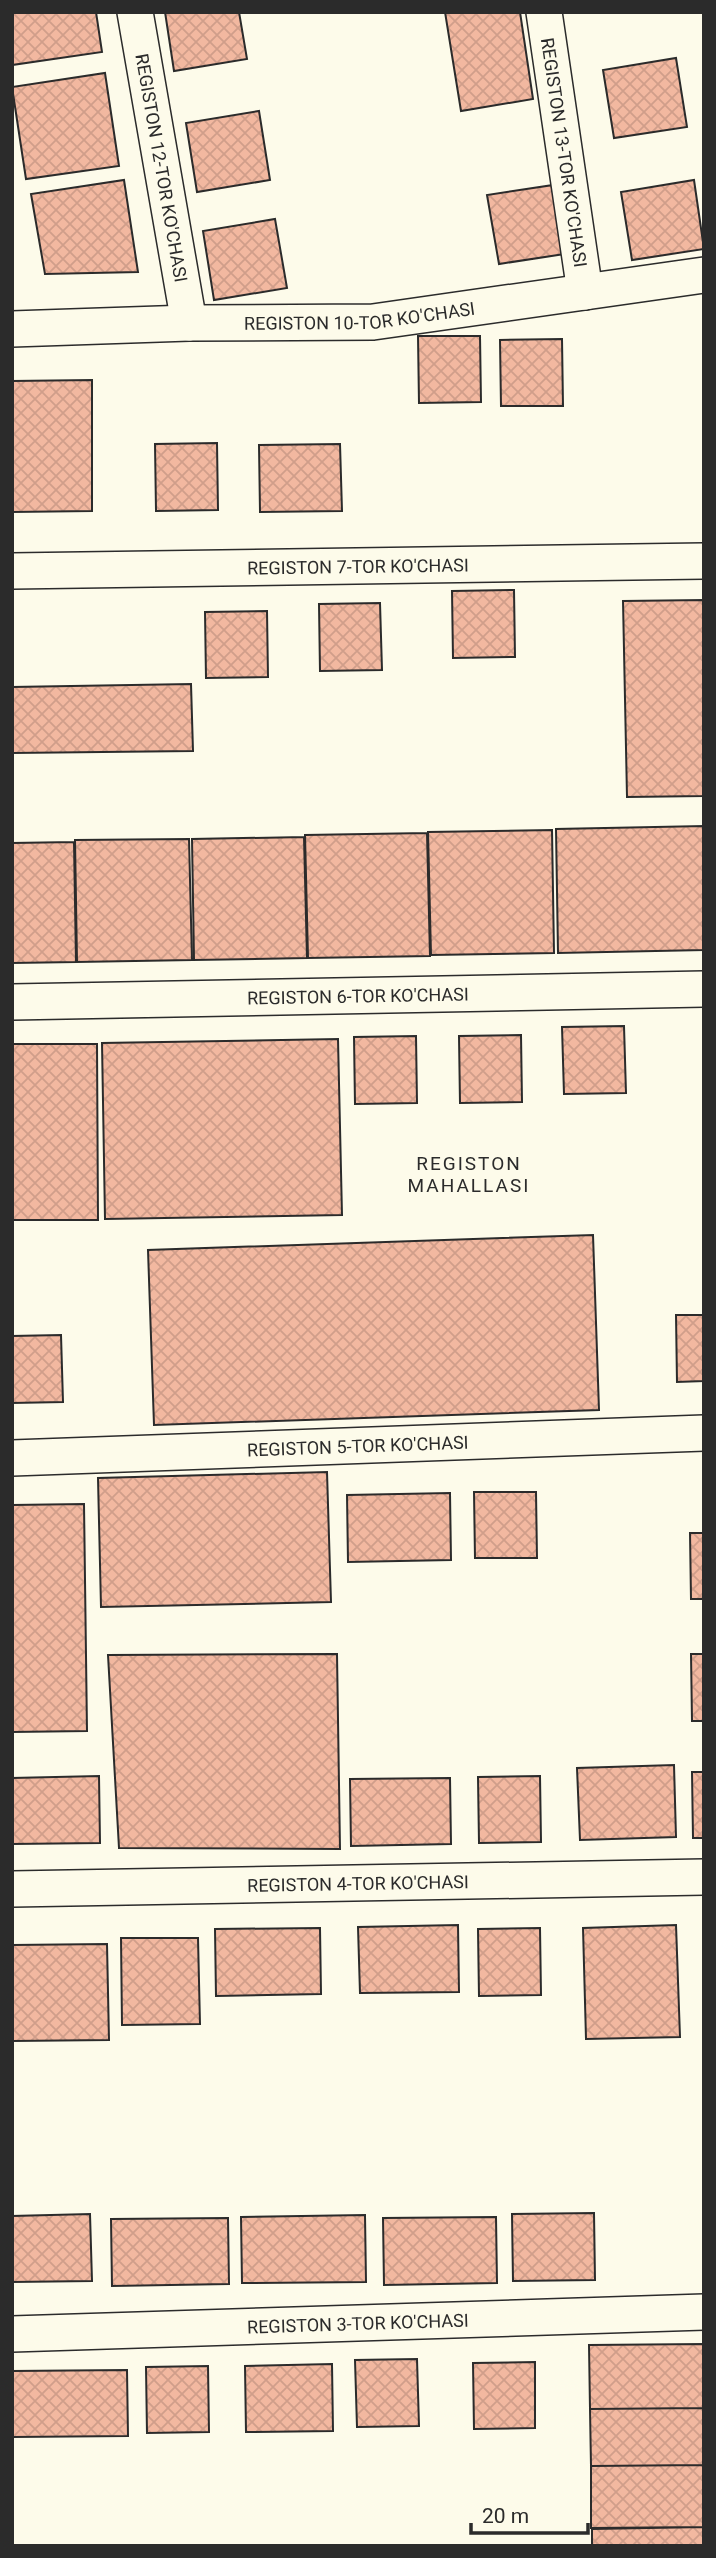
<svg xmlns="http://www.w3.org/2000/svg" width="716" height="2558" font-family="Roboto,sans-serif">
  <defs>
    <pattern id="building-cross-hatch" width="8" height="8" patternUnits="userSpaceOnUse" patternTransform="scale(1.75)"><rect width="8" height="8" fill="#f2b8a0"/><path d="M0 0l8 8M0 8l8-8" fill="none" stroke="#d09e8a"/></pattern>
  </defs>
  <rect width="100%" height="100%" fill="#fdfbea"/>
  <!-- building -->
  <path fill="url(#building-cross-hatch)" stroke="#2b2b2b" stroke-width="2" d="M12 12H96L102 52 12 65Z
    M165 12H239L247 59 174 71Z
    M445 12H520L533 99 461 111Z
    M676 58 687 127 614 138 603 70Z
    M105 73 119 166 26 179 12 87Z
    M259 111 270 180 197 192 186 123Z
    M124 180 138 272 45 274 31 194Z
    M694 180 704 249 632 260 621 192Z
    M560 184 571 253 499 264 487 195Z
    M275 219 287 288 214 300 203 231Z
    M418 336H480L481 402 419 403Z
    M562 339 563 406H501L500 340Z
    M92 380V511L12 512V381Z
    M217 443 218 510 156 511 155 444Z
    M340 444 342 511 260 512 259 445Z
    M514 590 515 657 453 658 452 591Z
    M704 600V796L627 797 623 601Z
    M380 603 382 670 320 671 319 604Z
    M267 611 268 677 206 678 205 612Z
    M191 684 193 751 12 753V687Z
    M704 826V950L558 953 556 829Z
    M552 830 554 953 431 955 428 832Z
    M427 833 430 956 308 958 305 835Z
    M304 837 307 958 194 960 192 839Z
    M189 839 192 960 77 962 75 840Z
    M74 842 76 962 12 963V843Z
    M624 1026 626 1093 564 1094 562 1027Z
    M521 1035 522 1102 460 1103 459 1036Z
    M416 1036 417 1103 355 1104 354 1037Z
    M338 1039 342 1215 105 1219 102 1043Z
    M12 1044H97L98 1220H12Z
    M593 1235 599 1410 154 1425 148 1250Z
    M676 1315H704V1381L677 1382Z
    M61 1335 63 1402 12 1403V1336Z
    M327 1472 331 1602 101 1607 98 1478Z
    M474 1492H536L537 1558H475Z
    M450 1493 451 1560 348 1562 347 1495Z
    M84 1504 87 1731 12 1732V1505Z
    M690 1533H704V1599H691Z
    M337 1654 340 1849 119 1848 108 1655Z
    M691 1654H704V1721H692Z
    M674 1765 676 1837 580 1840 577 1768Z
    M692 1772H704V1838H693Z
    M99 1776 100 1843 12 1844V1778Z
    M540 1776 541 1842 479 1843 478 1777Z
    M450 1778 451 1844 351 1846 350 1779Z
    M458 1925 459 1992 360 1993 358 1927Z
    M676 1925 680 2037 586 2039 583 1928Z
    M320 1928 321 1994 216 1996 215 1929Z
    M540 1928 541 1995 479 1996 478 1929Z
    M121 1938H198L200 2024 122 2025Z
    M107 1944 109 2040 12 2041V1945Z
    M594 2213 595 2280 513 2281 512 2214Z
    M90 2214 92 2281 12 2282V2216Z
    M365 2215 366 2282 242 2283 241 2217Z
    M496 2217 497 2283 384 2285 383 2218Z
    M228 2218 229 2284 112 2286 111 2219Z
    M704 2344V2408L590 2409 589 2345Z
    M417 2359 419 2426 357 2427 355 2360Z
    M535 2362V2428L474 2429 473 2363Z
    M332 2364 333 2431 246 2432 245 2366Z
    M208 2366 209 2432 147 2433 146 2367Z
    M127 2370 128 2436 12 2437V2371Z
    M704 2408V2465L591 2466 590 2409Z
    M704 2465V2527L591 2528V2466Z
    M704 2527V2546H592V2529Z"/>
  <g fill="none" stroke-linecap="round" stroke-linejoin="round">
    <!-- minor casing -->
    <g stroke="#2b2b2b" stroke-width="38">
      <g id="minor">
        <path id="s1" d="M135 12 189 323"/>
        <path id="s2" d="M544 12 585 292"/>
        <path id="s3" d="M12 329 189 323 373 322 704 275"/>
        <path id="s4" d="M12 571 704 561"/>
        <path id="s5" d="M12 1002 704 989"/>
        <path id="s6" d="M12 1458 704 1433"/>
        <path id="s7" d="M12 1889 704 1877"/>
        <path id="s8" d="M12 2334 704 2312"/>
      </g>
    </g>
    <!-- minor -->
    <use href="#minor" stroke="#fdfbea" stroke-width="35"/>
  </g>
  <g text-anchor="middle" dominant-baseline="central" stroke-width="5" stroke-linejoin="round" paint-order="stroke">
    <!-- street labels -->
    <g font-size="18" fill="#2b2b2b" stroke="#fdfbea">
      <text stroke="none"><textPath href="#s2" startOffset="142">REGISTON 13-TOR KO'CHASI</textPath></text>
      <text stroke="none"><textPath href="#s1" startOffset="158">REGISTON 12-TOR KO'CHASI</textPath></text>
      <text stroke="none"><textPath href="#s3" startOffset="348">REGISTON 10-TOR KO'CHASI</textPath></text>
      <text stroke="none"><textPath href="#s4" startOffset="346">REGISTON 7-TOR KO'CHASI</textPath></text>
      <text stroke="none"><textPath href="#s5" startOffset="346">REGISTON 6-TOR KO'CHASI</textPath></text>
      <text stroke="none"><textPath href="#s6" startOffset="346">REGISTON 5-TOR KO'CHASI</textPath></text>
      <text stroke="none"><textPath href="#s7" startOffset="346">REGISTON 4-TOR KO'CHASI</textPath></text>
      <text stroke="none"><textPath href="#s8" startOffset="346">REGISTON 3-TOR KO'CHASI</textPath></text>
    </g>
    <!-- neighbourhood labels -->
    <g font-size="19" letter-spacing="2" fill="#2b2b2b" stroke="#fdfbea">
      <text x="469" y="1163">REGISTON<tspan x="469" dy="22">MAHALLASI</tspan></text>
    </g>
  </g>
  <!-- border -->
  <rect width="716" height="2558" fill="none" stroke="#2b2b2b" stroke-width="28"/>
  <!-- scale -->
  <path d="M471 2523v10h117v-10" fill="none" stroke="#2b2b2b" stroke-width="3.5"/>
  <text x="482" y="2523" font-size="21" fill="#2b2b2b" stroke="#fdfbea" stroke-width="5" paint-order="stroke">20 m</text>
</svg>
